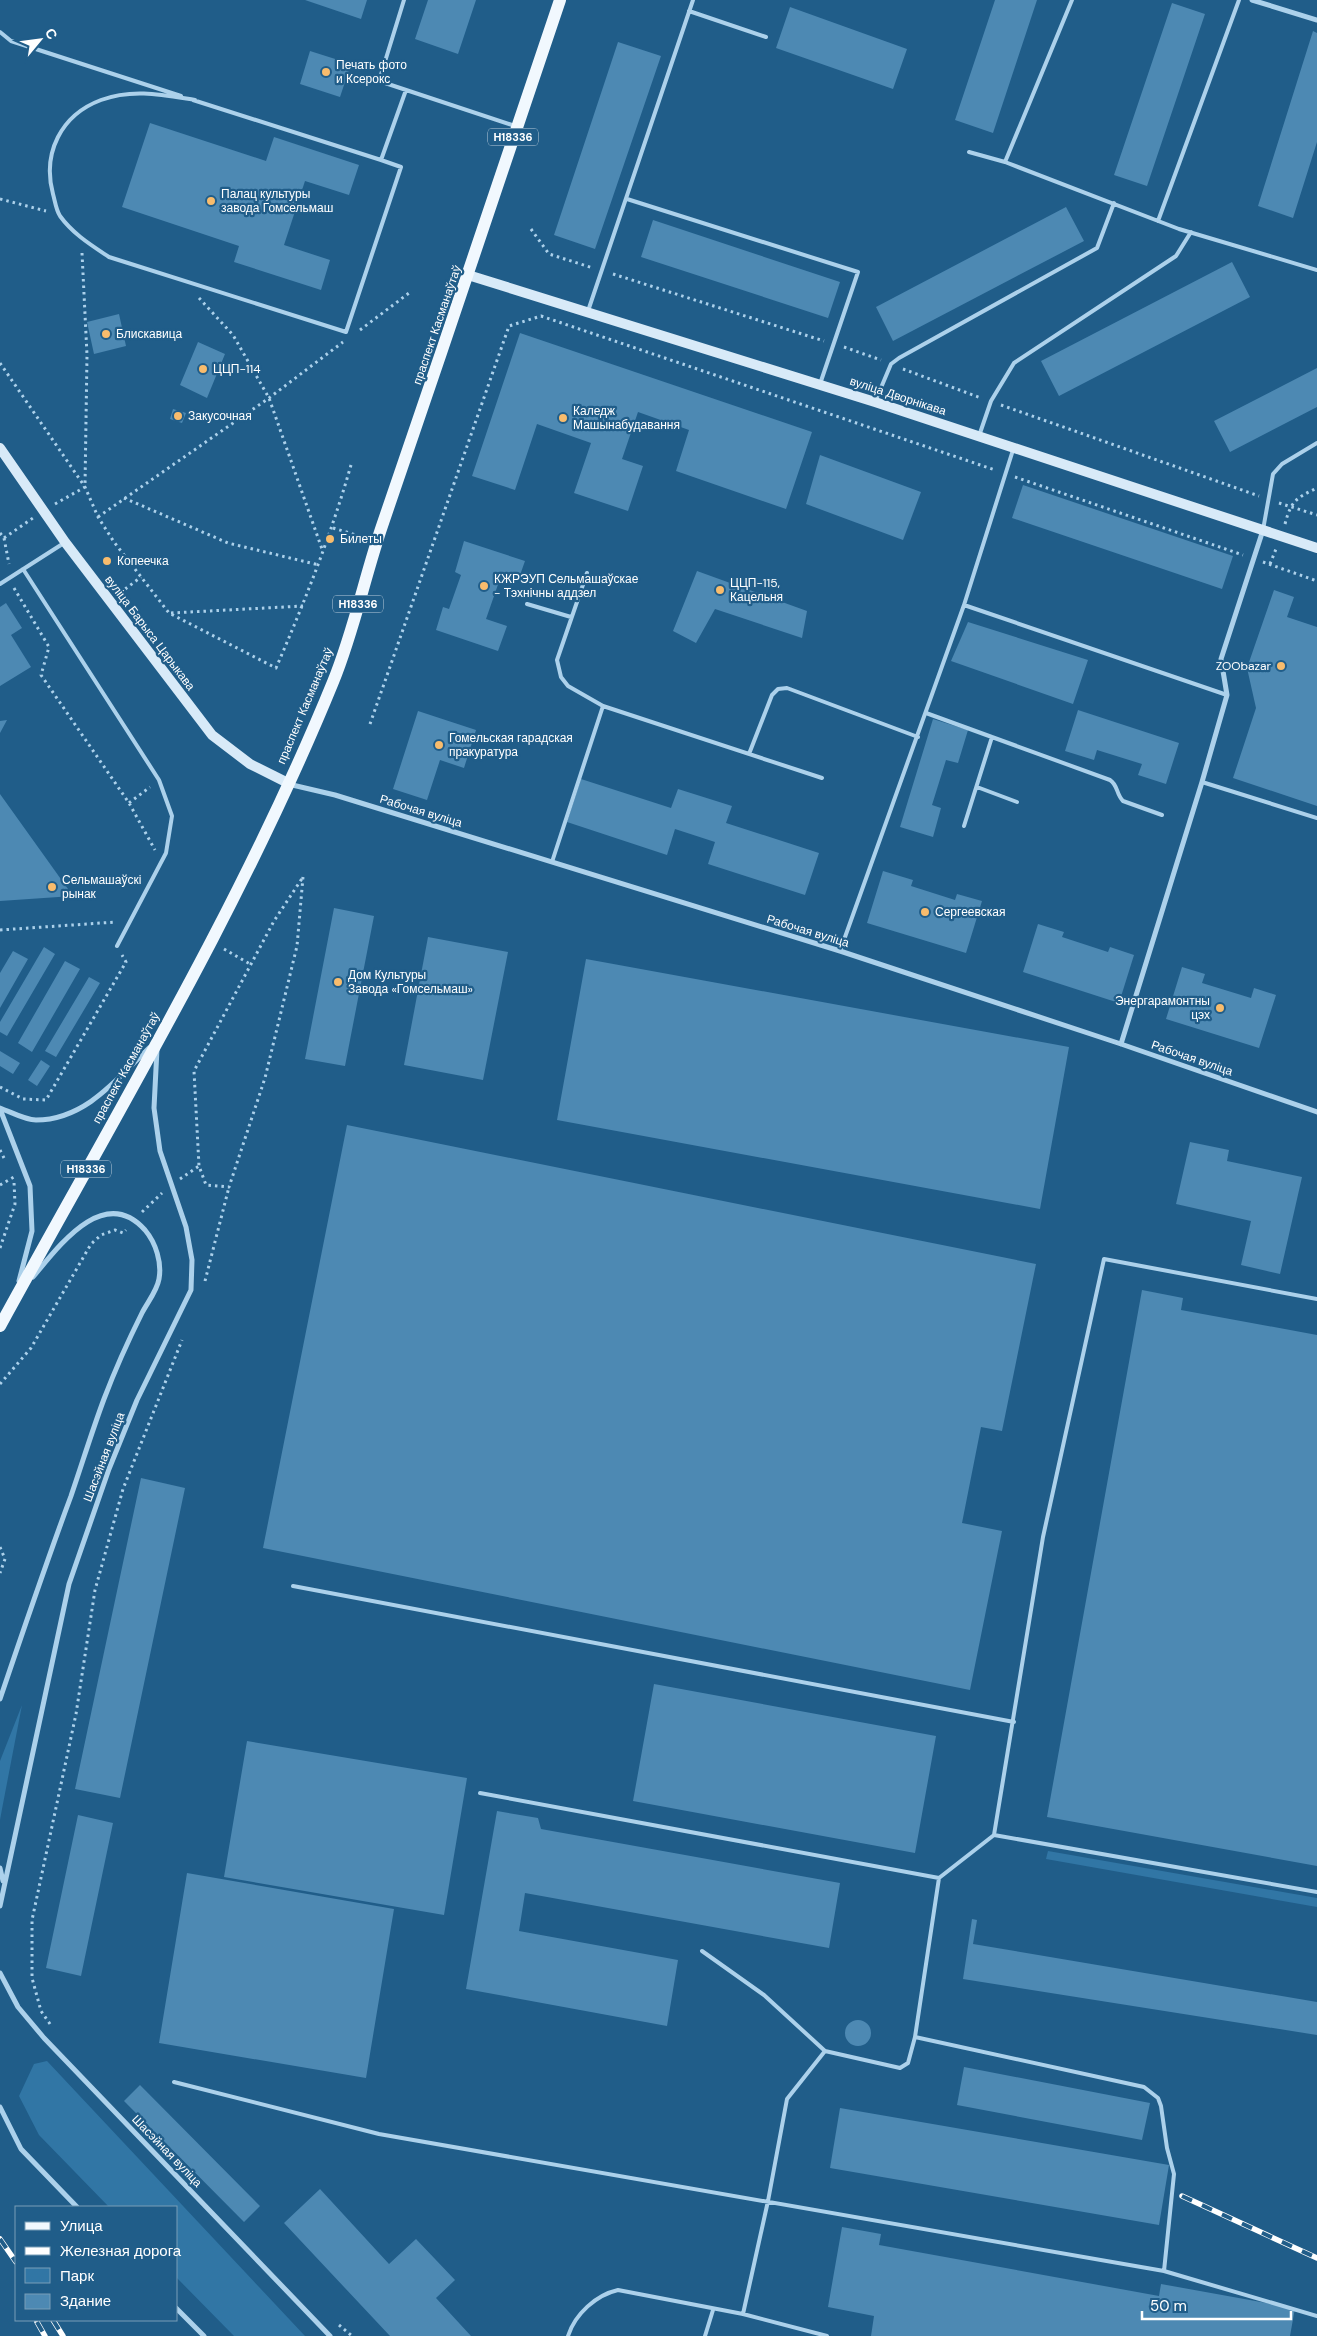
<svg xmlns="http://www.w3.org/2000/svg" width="1317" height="2336" font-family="'DM Sans',sans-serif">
  <rect width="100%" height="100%" fill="#205d89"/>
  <!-- green -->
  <path fill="#3176a5" d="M22 1705 2 1809 0 1820V1761Z
    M1048 1851 1317 1898V1907L1046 1859Z
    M47 2061 305 2336H234L176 2277V2207H109L39 2135 19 2096 34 2064Z"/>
  <!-- building -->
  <path fill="#4d89b3" d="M305 0H367L361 19Z
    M428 0H476L458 54 415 39Z
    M995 0H1037L993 133 955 120Z
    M1172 3 1205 14 1147 186 1114 175Z
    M790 7 907 49 893 89 776 48Z
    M1313 31 1317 33V142L1293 218 1258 206Z
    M618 42 661 56 595 249 554 235Z
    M310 51 351 64 340 97 300 84Z
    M150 123 266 161 274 137 359 165 349 195 305 181 284 245 330 260 321 290 234 262 239 246 122 207Z
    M1066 207 1084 241 893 341 876 307Z
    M653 220 840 282 828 318 641 257Z
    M1232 262 1250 297 1059 396 1041 361Z
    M119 314 126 346 94 354 87 322Z
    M520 333 812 432 786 509 676 471 689 430 638 412 622 459 643 466 628 511 574 493 591 443 537 424 515 490 472 476Z
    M198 342 225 354 207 398 180 385Z
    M1317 368V407L1230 452 1214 421Z
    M173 409 186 413 182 423 170 419Z
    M820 455 921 492 903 540 806 504Z
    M1023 485 1233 556 1222 589 1012 518Z
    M464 541 525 561 519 578 502 573 486 619 507 626 498 651 436 630 443 607 449 609 461 575 455 572Z
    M697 571 807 611 802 638 715 609 696 643 673 631Z
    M1274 590 1294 597 1287 617 1317 627V806L1233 778 1256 708 1247 668Z
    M6 603 22 628 11 635 31 667 0 686V607Z
    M968 622 1088 660 1073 704 951 661Z
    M1078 710 1179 743 1166 784 1138 775 1142 764 1097 750 1094 760 1065 751Z
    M418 711 476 730 464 768 440 760 427 800 393 789Z
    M933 719 968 730 958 763 946 760 932 805 941 808 933 837 900 827Z
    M7 720 0 733V721Z
    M581 779 671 808 678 789 732 806 726 823 819 853 805 895 708 864 715 842 675 829 667 855 567 822Z
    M0 794 73 896 0 901Z
    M883 871 913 880 911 886 955 900 957 894 982 901 966 953 867 923Z
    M334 908 374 916 345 1066 305 1059Z
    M1038 924 1064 932 1062 937 1108 952 1110 947 1134 955 1119 1003 1023 972Z
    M428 937 508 952 483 1080 404 1065Z
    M44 947 55 954 7 1036 0 1032V1022Z
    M13 951 28 959 0 1008V973Z
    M586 959 1069 1047 1040 1209 557 1120Z
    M65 961 80 969 32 1052 18 1043Z
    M1182 967 1205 974 1202 983 1251 998 1254 988 1276 995 1259 1048 1166 1019Z
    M89 977 100 983 56 1057 45 1051Z
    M0 1051 20 1063 13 1074 0 1066Z
    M41 1060 50 1066 37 1086 28 1080Z
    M347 1125 1036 1264 1002 1431 981 1427 962 1523 1002 1531 970 1690 263 1548Z
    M1190 1142 1229 1150 1227 1161 1302 1177 1280 1274 1241 1265 1251 1221 1176 1204Z
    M1142 1290 1183 1298 1181 1310 1317 1335V1866L1047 1817Z
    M141 1478 185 1488 120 1798 75 1789Z
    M654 1684 936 1736 915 1853 633 1801Z
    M247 1741 467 1778 444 1915 224 1877Z
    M497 1811 538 1818 541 1829 840 1883 829 1948 525 1893 519 1931 678 1960 667 2026 466 1989Z
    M78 1815 113 1823 81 1976 46 1968Z
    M187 1873 394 1909 366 2078 159 2043Z
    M972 1919 977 1920 973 1944 1317 2002V2035L963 1979Z
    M845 2033a13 13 0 1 1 26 0a13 13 0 1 1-26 0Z
    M964 2067 1150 2103 1142 2140 957 2105Z
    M140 2085 260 2206 244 2222 124 2101Z
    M840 2108 1169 2165 1159 2225 830 2168Z
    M320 2189 389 2264 416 2239 455 2280 436 2298 471 2336H390L284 2223Z
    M842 2227 881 2234 879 2245 1159 2296 1161 2284 1295 2308 1290 2336H871L874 2316 828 2307Z"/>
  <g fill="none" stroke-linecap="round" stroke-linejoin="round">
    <!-- path -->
    <path stroke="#acd1eb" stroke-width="3" stroke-dasharray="2.5 4" stroke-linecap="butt" d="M0 199 46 211
      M531 229 549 254 593 268
      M82 253 87 355 85 486
      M613 274 824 341
      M199 298 233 335 269 398 323 552
      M360 330 409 293
      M844 347 881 360
      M0 363 85 487 98 517 114 542 169 613 276 668C305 601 331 535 351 465
      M903 369 981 398
      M1001 405 1259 496
      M1015 477 1243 555
      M124 498 228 543 319 565
      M1279 503 1317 515
      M55 504 85 487
      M98 517 269 398 343 342
      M1285 524C1291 501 1296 498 1317 488
      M333 528 363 537
      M0 533 4 538 9 564
      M4 538 33 518
      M1263 562 1317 581
      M1270 564 1276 549
      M14 588 49 647 41 675 129 803 155 850
      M120 593 141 577
      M171 613 303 606
      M370 724 509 326 541 316 995 470
      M129 803 150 787
      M303 877 297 946 265 1078 229 1187 206 1185 199 1166 194 1071 274 921Z
      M0 930 116 922
      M224 949 250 964
      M0 1087 23 1099 46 1100 126 962 122 955
      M0 1150 4 1158
      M180 1179 199 1166
      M0 1185 14 1177
      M142 1212 162 1193
      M0 1248 15 1204 14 1182
      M205 1281 229 1187
      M0 1384 31 1348 91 1244 101 1235 115 1230 123 1233 126 1230
      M0 1547 5 1559 0 1573
      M50 2024 41 2011 32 1978V1920L76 1714 95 1590 123 1489 182 1340
      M339 2325 352 2336"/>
    <!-- lane -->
    <path stroke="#acd1eb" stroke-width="4" d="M404 0 379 81 515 126
      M689 11 766 37
      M0 32 11 41 181 96
      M193 100 381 160 406 90
      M195 100C164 95 133 88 101 100 61 115 42 153 53 194 55 201 56 210 60 216 73 234 91 245 109 257L346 332 401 167 381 160
      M969 152 1005 162 1179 229 1317 270
      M1005 162 1072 0
      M627 199 858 272 820 384
      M1158 221 1239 0
      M588 311 693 0
      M875 402 891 364 899 358 1097 248 1114 203
      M979 436 991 401 1014 363 1176 256 1191 232
      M1263 530 1273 474 1282 464 1317 443
      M23 569 159 780 172 816 166 853 117 946
      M587 573 557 660 561 677 568 686 603 706
      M0 584 64 543
      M527 604 571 617
      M964 605 1013 450
      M926 713 1110 780C1118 785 1116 794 1123 801L1162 815
      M749 754 772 695 778 689 787 688 918 737
      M1202 782 1317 818
      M977 787 1017 802
      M964 826 992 737
      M552 862 603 706 822 778
      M840 951 964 605 1227 695
      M293 1586 1014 1722
      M480 1793 939 1878
      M994 1835 1317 1892
      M702 1951 764 1995 825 2051
      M915 2037 1144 2087 1158 2098 1161 2106 1167 2148 1174 2174 1164 2271
      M174 2082 379 2134 1164 2271 1317 2316
      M743 2314 768 2201 787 2099 825 2051 900 2068 908 2063 915 2037 939 1878 994 1835 1043 1537 1104 1259 1317 1299
      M568 2336C575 2314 596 2295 618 2290L743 2314 827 2336
      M705 2336 713 2310"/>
    <!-- street -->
    <path stroke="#acd1eb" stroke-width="5" d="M1252 0 1317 20
      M288 784 335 795 840 951 1121 1044 1317 1112
      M1121 1044 1202 782 1227 695 1221 659 1263 530
      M0 1108C11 1112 25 1120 36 1120 85 1120 117 1079 149 1048
      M0 1109 30 1186 32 1231 19 1281
      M0 1699C23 1631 46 1563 71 1496 82 1464 92 1431 104 1399 115 1370 128 1341 142 1313 147 1303 157 1291 159 1279 162 1263 156 1243 145 1230 104 1184 59 1246 33 1277
      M0 1868 3 1881
      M0 1906 69 1584 109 1469 137 1400 191 1290 192 1260 186 1227 160 1151 154 1108 157 1049
      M0 1973 18 2007 44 2038 330 2336
      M0 2107 21 2149 77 2207
      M176 2308 204 2336"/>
    <!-- secondary -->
    <path stroke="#d8eaf8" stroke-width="10" d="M468 275 875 402 1317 548
      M0 448 65 542 212 735 250 764 288 783"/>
    <!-- primary -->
    <path stroke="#f1f8fe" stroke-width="12" d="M0 1326C116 1114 242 905 333 682 354 631 365 575 383 523 443 349 501 174 560 0"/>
    <!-- rail casing -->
    <g stroke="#fff" stroke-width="5.5">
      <path id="rail" d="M1182 2196 1317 2258
        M0 2239 16 2262
        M53 2320 63 2336
        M37 2322 45 2336"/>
    </g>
    <!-- rail -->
    <use href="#rail" stroke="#205d89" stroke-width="4" stroke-dasharray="11" stroke-linecap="butt"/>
  </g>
  <!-- markers -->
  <g fill="#f8bc6d" stroke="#205d89" stroke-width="2">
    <circle cx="326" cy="72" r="5"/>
    <circle cx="211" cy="201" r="5"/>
    <circle cx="106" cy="334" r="5"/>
    <circle cx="203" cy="369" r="5"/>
    <circle cx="178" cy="416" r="5"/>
    <circle cx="563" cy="418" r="5"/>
    <circle cx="330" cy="539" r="5"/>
    <circle cx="107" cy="561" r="5"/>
    <circle cx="484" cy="586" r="5"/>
    <circle cx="720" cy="590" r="5"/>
    <circle cx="1281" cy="666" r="5"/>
    <circle cx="439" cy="745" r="5"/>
    <circle cx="52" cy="887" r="5"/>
    <circle cx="925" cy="912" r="5"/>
    <circle cx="338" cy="982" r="5"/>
    <circle cx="1220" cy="1008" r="5"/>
  </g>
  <g text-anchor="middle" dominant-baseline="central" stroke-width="4.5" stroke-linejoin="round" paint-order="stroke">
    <!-- shield labels -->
    <g fill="#205d89" stroke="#bccedc" stroke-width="1">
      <rect x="488" y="128.5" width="50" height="17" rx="4"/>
      <rect x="333" y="595.5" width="50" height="17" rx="4"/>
      <rect x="61" y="1160.5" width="50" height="17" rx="4"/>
    </g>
    <g font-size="11" font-weight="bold" fill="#fff">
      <text x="513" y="137">Н18336</text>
      <text x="358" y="604">Н18336</text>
      <text x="86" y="1169">Н18336</text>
    </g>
    <!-- poi labels -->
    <g font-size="12" fill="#fff" stroke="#205d89" text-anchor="start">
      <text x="336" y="65">Печать фото<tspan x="336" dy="14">и Ксерокс</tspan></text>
      <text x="221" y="194">Палац культуры<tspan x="221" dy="14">завода Гомсельмаш</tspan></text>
      <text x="116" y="334">Блискавица</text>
      <text x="213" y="369">ЦЦП-114</text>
      <text x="573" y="411">Каледж<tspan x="573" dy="14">Машынабудавання</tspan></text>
      <text x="188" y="416">Закусочная</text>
      <text x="340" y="539">Билеты</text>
      <text x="117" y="561">Копеечка</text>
      <text x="494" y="579">КЖРЭУП Сельмашаўскае<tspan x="494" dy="14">- Тэхнічны аддзел</tspan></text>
      <text x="730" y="583">ЦЦП-115,<tspan x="730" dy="14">Кацельня</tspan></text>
      <text x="1271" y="666" text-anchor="end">ZOObazar</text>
      <text x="449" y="738">Гомельская гарадская<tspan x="449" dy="14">пракуратура</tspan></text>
      <text x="62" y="880">Сельмашаўскі<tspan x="62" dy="14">рынак</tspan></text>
      <text x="935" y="912">Сергеевская</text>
      <text x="348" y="975">Дом Культуры<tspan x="348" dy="14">Завода «Гомсельмаш»</tspan></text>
      <text x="1210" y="1001" text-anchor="end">Энергарамонтны<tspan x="1210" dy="14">цэх</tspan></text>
    </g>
    <!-- street labels -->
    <g font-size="12" fill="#fff" stroke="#205d89">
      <text transform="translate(437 325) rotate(-71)">праспект Касманаўтаў</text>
      <text transform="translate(898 396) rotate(18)">вуліца Дворнікава</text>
      <text transform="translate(150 633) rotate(53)">вуліца Барыса Царыкава</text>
      <text transform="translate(305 706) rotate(-67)">праспект Касманаўтаў</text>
      <text transform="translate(421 811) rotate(17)">Рабочая вуліца</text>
      <text transform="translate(808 931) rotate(17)">Рабочая вуліца</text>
      <text transform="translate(1192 1058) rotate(19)">Рабочая вуліца</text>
      <text transform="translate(126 1068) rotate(-61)">праспект Касманаўтаў</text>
      <text transform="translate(104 1457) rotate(-69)">Шасэйная вуліца</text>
      <text transform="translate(167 2151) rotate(46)">Шасэйная вуліца</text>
    </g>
  </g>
  <!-- legend -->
  <rect x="15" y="2206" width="162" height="115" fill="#205d89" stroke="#799eb8"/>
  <rect x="25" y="2222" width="25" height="8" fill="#f1f8fe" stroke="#799eb8"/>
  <text x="60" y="2231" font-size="15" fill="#ffffff">Улица</text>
  <rect x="25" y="2247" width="25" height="8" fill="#ffffff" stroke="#799eb8"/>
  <text x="60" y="2256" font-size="15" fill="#ffffff">Железная дорога</text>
  <rect x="25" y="2268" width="25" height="15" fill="#3176a5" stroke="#799eb8"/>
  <text x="60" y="2281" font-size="15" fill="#ffffff">Парк</text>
  <rect x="25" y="2294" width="25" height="15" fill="#4d89b3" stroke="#799eb8"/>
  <text x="60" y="2306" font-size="15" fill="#ffffff">Здание</text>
  <!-- north arrow -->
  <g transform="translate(40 40) rotate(61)" stroke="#205d89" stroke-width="4" paint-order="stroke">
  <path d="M0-4L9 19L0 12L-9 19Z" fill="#ffffff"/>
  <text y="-8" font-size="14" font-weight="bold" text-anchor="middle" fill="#ffffff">С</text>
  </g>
  <!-- scale -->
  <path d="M1142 2311v8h149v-8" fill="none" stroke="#ffffff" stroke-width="2.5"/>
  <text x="1150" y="2311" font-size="15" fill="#ffffff" stroke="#205d89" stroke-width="4" paint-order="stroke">50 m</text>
</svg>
